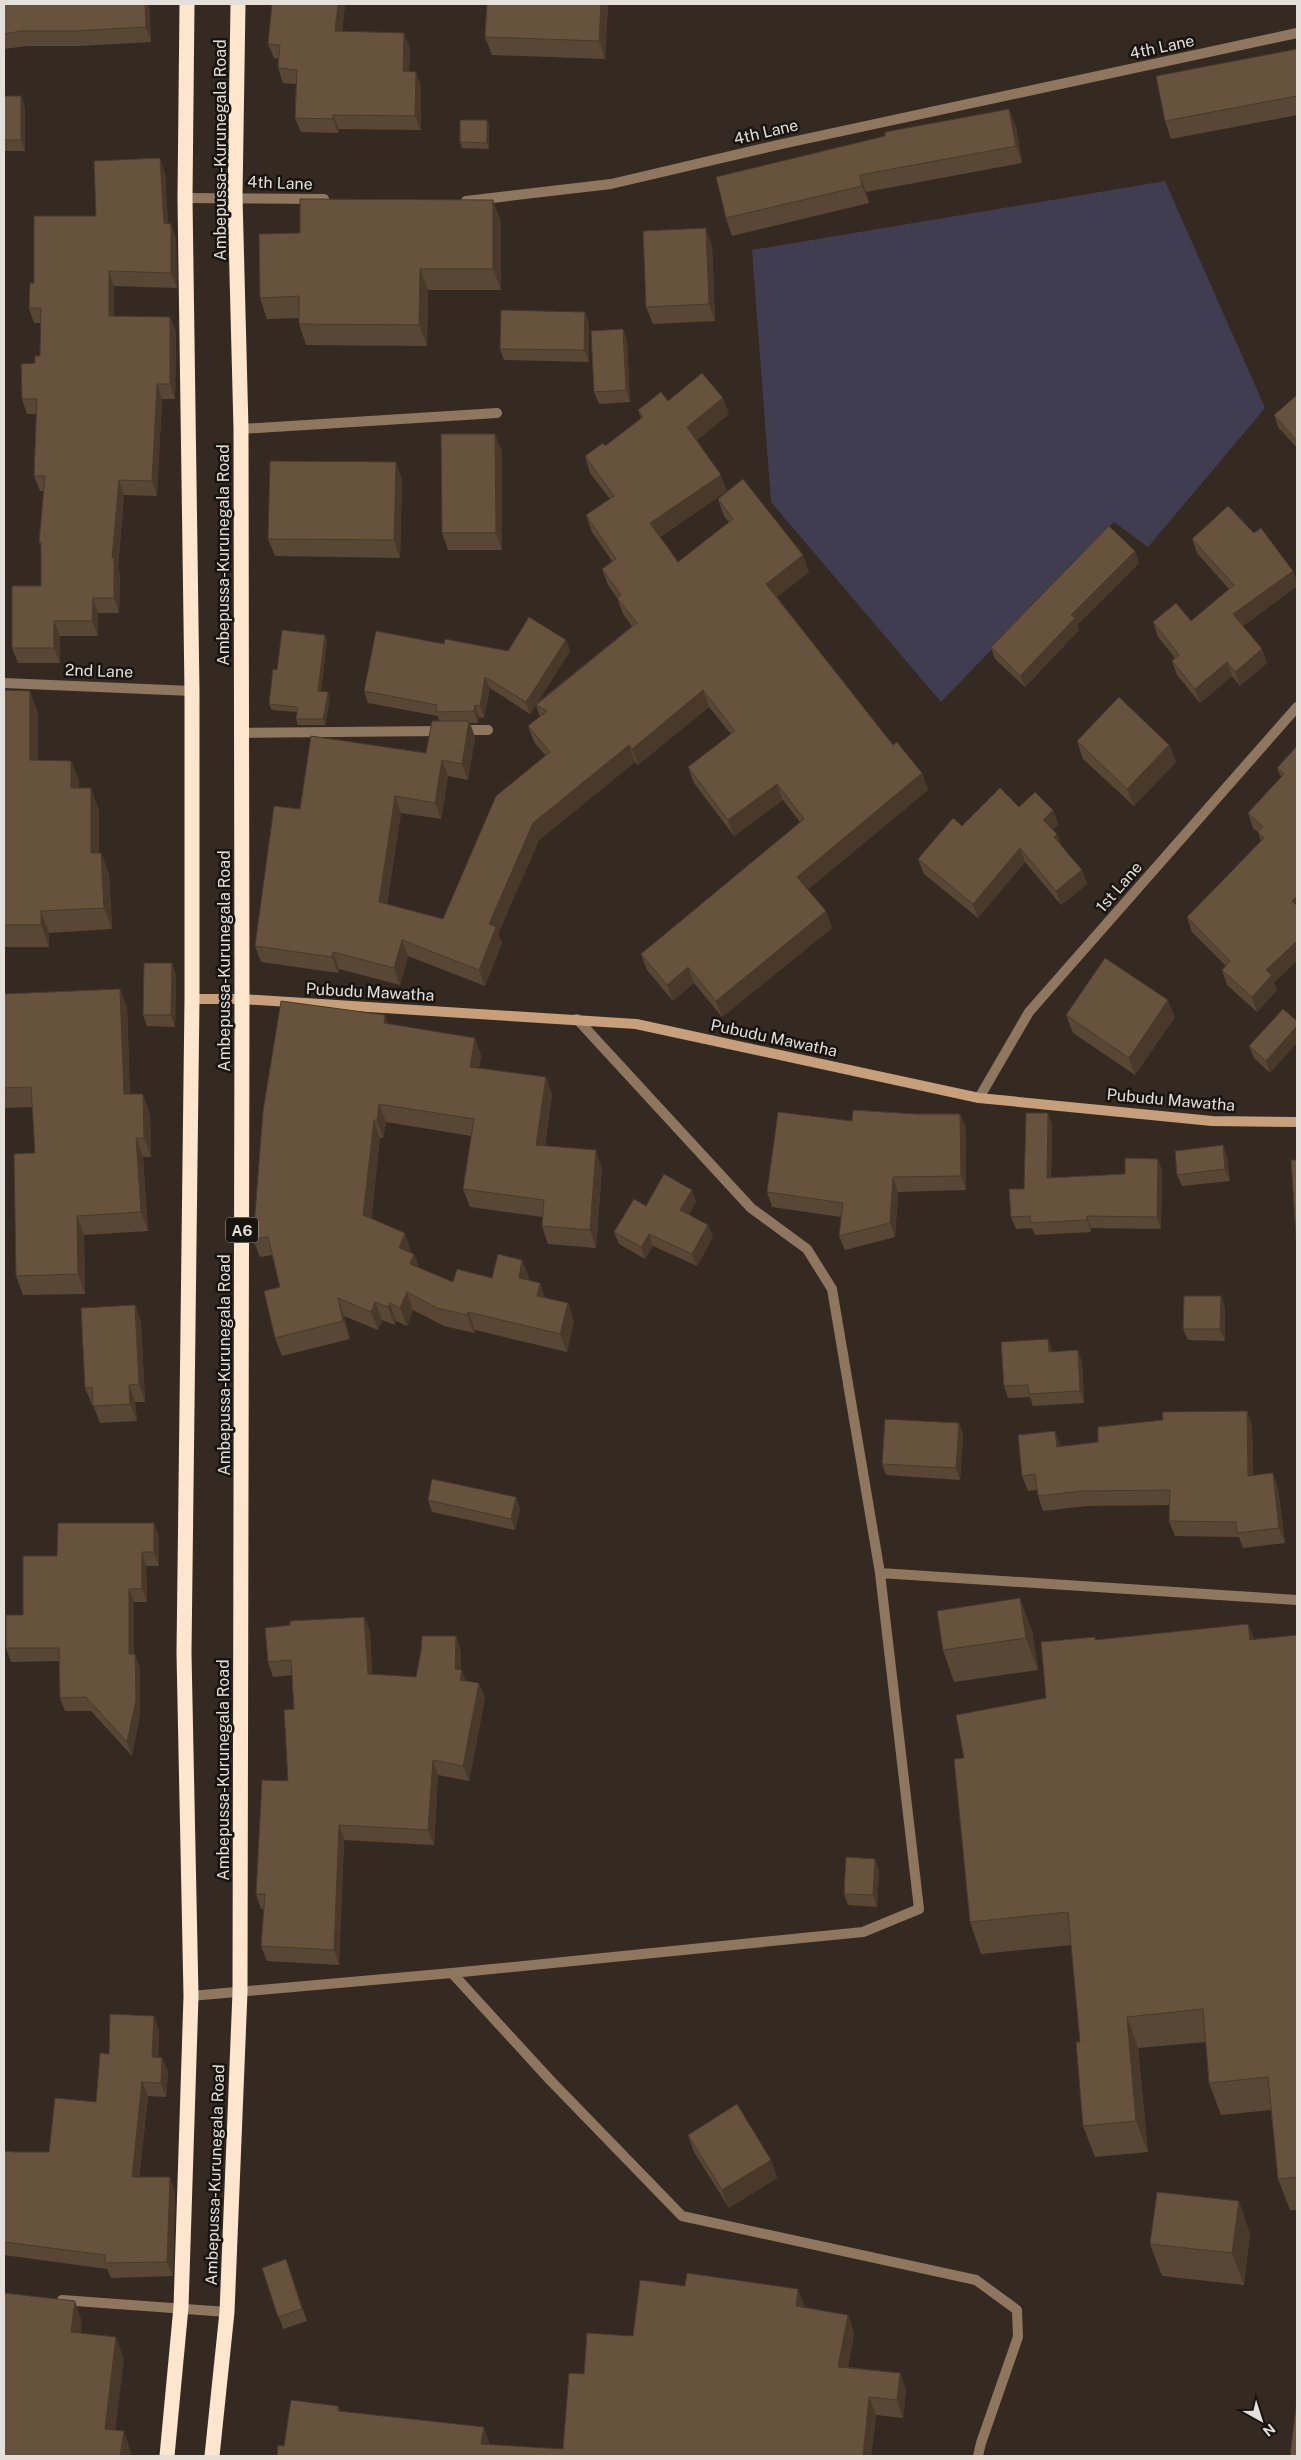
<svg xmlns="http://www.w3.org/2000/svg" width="1301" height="2460" font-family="'Public Sans',sans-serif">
  <rect width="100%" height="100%" fill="#342a22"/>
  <!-- green -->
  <path fill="#413d50" d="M1165 181 1265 408 1148 547 1114 522 941 702 771 502 752 250Z"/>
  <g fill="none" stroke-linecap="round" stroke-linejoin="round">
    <!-- lane -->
    <path stroke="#8f765f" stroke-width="10" d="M241 429 497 413
      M461 730H488
      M241 733 442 731
      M452 1973 550 2080 682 2216 976 2280 1017 2310 1018 2337 981 2443 978 2456"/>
    <!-- street -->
    <path stroke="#8f765f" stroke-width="10" d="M185 198 324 199
      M466 201 611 184 782 144 1297 33
      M4 683 192 691
      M979 1098 1029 1012 1297 707
      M880 1573 1297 1600
      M191 1996 452 1973 863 1932 919 1909 880 1573 832 1289 807 1249 751 1208 577 1019
      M62 2300 227 2312"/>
    <!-- secondary -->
    <path stroke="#c79f7b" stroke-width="10" d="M192 999H242L636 1024 979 1098 1212 1121 1297 1122"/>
    <!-- highway -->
    <path stroke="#fde5ce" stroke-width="15" d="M167 2456 181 2307 191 1996 184 1653 192 999V691L185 198 187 4
      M212 2456 227 2312 240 1992 242 999 241 429 235 197 238 4"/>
  </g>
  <!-- wall -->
  <path fill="#594735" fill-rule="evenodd" d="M4 4H149L151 42 79 46H27L4 49Z
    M272 4H345L342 31 410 48 409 72H416L421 86V130L339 129 338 133 301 132 295 118 296 84 283 83 278 68 279 59 274 58 268 44Z
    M608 4 605 59 492 55 485 37Z
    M1297 49V115L1171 139 1165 121Z
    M4 96H21L25 108V151H4Z
    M487 120 489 126V149L462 148 460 142Z
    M1016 126 1022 163 866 192 869 203 732 236 726 218 716 177Z
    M165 173 168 224H171L176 239 177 288 114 286V316L170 317 176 332 175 399H162L157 496 124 495 118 568 120 573 119 613H98V636H60V663H18L12 648 41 586V547L39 542 44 491H40L34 476 36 414H27L22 399 35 363 40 356 41 323H34L29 308 96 216Z
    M501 221V290H428L427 346 306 345 299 324V318L267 319 260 298 300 233Z
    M712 246 715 321 653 324 646 307Z
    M589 323V362L504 360 500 349Z
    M623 329 627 341 630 402 599 404 594 392Z
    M1297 395V448L1278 427 1274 415Z
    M668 401 729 414 697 440 727 491 660 537 678 562 729 522 724 516 718 499 809 572 777 597 893 745 922 773 928 790 807 890 826 911 832 928 722 1017 694 983 673 1001 647 970 641 954 800 822 783 800 734 836 694 783 688 767 731 734 709 707 638 765 635 762 539 840 498 934 502 943 485 986 408 956 400 985 339 969 338 973 261 962 255 946 300 809 426 753 439 721 438 716 368 703 364 691 444 644 508 651 566 640 570 651 537 703 632 626 623 614 617 598 608 585 602 569 612 561 592 532 586 515 610 499 590 473 585 456 605 446 641 418 638 410ZM490 688 530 714 536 705 540 717 528 726 534 742 546 756 443 919 387 904 401 813 441 819 448 776 468 780 475 737 470 723H478L479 717 484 718Z
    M495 434 502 452V550H448L442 533Z
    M396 462 402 480 400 558 275 556 268 539Z
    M1254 533 1293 571 1297 583V586L1243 626 1262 649 1267 663 1240 686 1232 676 1200 703 1177 675 1172 661 1175 658 1158 637 1153 622 1191 621 1229 589 1197 553 1192 539Z
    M1135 551 1139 563 1077 625 1079 630 1025 687 995 659 991 647Z
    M325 635 327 641 321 691 330 698 325 725H298L296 719 297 712 272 710 269 704 277 670Z
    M4 690 38 712V760L71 761 79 782V788L99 810V853H101L109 874 112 929 49 933V947H4Z
    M1077 741 1169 745 1176 762 1134 806 1083 759Z
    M1297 746V961L1274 982 1277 990 1257 1012 1227 985 1222 970 1226 966 1192 932 1187 917 1261 841 1258 832 1253 828 1248 813 1281 777 1277 768Z
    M1019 807 1053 810 1058 824 1053 830 1057 834 1062 847 1082 870 1087 884 1061 905 1025 862 978 918 924 874 918 859 962 826Z
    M176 975 175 1027 147 1026 143 1015Z
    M120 989 127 1008 130 1094 150 1113 151 1157H143L148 1231 84 1235 85 1294 23 1295 16 1276 35 1153 32 1107 4 1108V994Z
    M1283 1009 1270 1073 1254 1058 1249 1046Z
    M1066 1015 1175 1017 1135 1075 1073 1033Z
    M388 1024 475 1038 481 1056 479 1068 546 1077 552 1095 545 1146 602 1168 596 1248 548 1244 542 1226V1217L470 1207 463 1189 471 1136 386 1122 383 1138H380L371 1219 411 1251V1253L414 1254 419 1268 453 1282 492 1278 522 1260 529 1278 528 1281 540 1283 545 1298 568 1303 574 1321 567 1352 475 1330 474 1333 444 1326 413 1310 407 1326 396 1321 395 1325 382 1320 378 1330 344 1316 350 1339 282 1356 275 1338 280 1287 272 1255 260 1257 253 1239Z
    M1048 1113 1052 1125 1051 1178 1125 1174 1162 1170 1161 1229 1091 1228V1232L1035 1235 1032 1228 1016 1229 1011 1217 1024 1189Z
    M917 1114H960L966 1128V1190L898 1192 895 1237 845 1250 839 1236 841 1217 772 1207 767 1192 852 1121Z
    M1223 1145 1227 1157 1230 1181 1182 1186 1177 1175Z
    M696 1202 689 1214 713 1237 697 1266 653 1246 645 1259 619 1244 614 1232 646 1206Z
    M1221 1296 1225 1308V1341L1188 1340 1183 1329Z
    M135 1305 141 1322 145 1402H135L137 1421 100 1423 93 1405H92L85 1388Z
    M1048 1339 1052 1352 1082 1362 1084 1403 1033 1406 1030 1397 1008 1398 1004 1386Z
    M1247 1411 1252 1426 1253 1476 1273 1473 1278 1489 1285 1543 1243 1548 1239 1537 1175 1536 1169 1521 1170 1505 1087 1506 1043 1511 1038 1496 1037 1490 1028 1491 1022 1476 1061 1446 1098 1442Z
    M959 1423 963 1435 960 1480 886 1475 882 1464Z
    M516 1497 520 1509 515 1530 432 1512 428 1500Z
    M159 1536V1566H146L147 1602H134V1654H135L140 1668V1714L132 1756 91 1711H65L60 1698 59 1661 11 1662 6 1648 23 1615 57 1556Z
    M364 1617 370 1632 372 1674 416 1677 456 1636 461 1651V1670L466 1681 485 1698 469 1781 438 1775 434 1845 344 1840 339 1965 267 1961 261 1946 264 1909H261L256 1894 288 1781 294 1709 292 1675 273 1677 268 1662Z
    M1248 1624 1254 1639 1297 1635V2210H1290L1278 2179 1271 2110 1221 2115 1209 2083 1206 2042 1138 2048 1148 2152 1095 2157 1083 2126 1080 2042 1071 1945 981 1954 970 1922 964 1758 1046 1698 1095 1640Z
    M1032 1630 1038 1670 954 1682 943 1650Z
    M875 1859 879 1871 877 1907 848 1905 844 1894Z
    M159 2030 158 2057 162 2058 168 2072 166 2097 148 2096 139 2177 175 2191 173 2276 111 2278 107 2269 4 2255V2151L15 2152H49L96 2102 109 2054Z
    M688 2135 771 2160 777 2178 729 2208 694 2152Z
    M1250 2233 1244 2285 1162 2276 1150 2244Z
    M286 2259 307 2321 283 2329 262 2268Z
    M685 2286 798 2289 805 2308 848 2315 854 2333 848 2367 900 2373 906 2390 903 2418 876 2415 871 2456 284 2446 338 2406 341 2412 490 2445 563 2449 584 2374 633 2336Z"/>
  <!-- shaded-wall -->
  <path fill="#48392b" d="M145 4H149L151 42 146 27Z
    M338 4H345L341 46 335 31Z
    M601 4H608L605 59 599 41Z
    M404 33 410 48 408 86 403 71Z
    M416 72 421 86V130L415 116Z
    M21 96 25 108V151L21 140Z
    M1009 109 1016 126 1022 163 1016 146Z
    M333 115 339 129 338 133 333 119Z
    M487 120 489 126V149L487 143Z
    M160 158 165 173 169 238 164 223Z
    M860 175 866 192 869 203 862 186Z
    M493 200 501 221V290L493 269Z
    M171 224 176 239 177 288 171 273Z
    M706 228 712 246 715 321 709 304Z
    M420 269 428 290 427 346 419 325Z
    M109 271 114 286V331L109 316Z
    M585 312 589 323V362L584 350Z
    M170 317 176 332 175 399 170 384Z
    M623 329 627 341 630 402 626 390Z
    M157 384 162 399 157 496 152 481Z
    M723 398 729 414 693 443 687 427Z
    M495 434 502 452V550L496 533Z
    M396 462 402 480 400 558 394 540Z
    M721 475 727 491 656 539 650 523Z
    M119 480 124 495 118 568 120 573 119 613 114 598 112 558Z
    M1135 551 1139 563 1077 625 1079 630 1025 687 1020 676 1071 615Z
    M803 555 809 572 772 601 766 584Z
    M1293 571 1297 583V586L1239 629 1233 614Z
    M93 598 98 613V636L92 621Z
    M54 621 60 636V663L54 648Z
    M325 635 327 641 320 697 318 691Z
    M566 640 570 651 530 714 526 702Z
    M1262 649 1267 663 1240 686 1235 672Z
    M1227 662 1232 676 1200 703 1195 689Z
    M485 677 490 688 484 718 480 706Z
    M703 690 709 707 638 765 632 749Z
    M30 691 38 712V782L30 760Z
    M328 692 330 698 325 725 323 719Z
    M475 705 479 717 478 723 474 711Z
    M469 721 475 737 468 780 462 764Z
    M629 745 635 762 539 840 498 934 502 943 485 986 479 970 489 924 533 823Z
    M1169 745 1176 762 1134 806 1127 789Z
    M442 760 448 776 441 819 435 803Z
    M71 761 79 782 78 810 71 788Z
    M922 773 928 790 803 893 797 877Z
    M777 784 783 800 734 836 728 820Z
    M91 788 99 810V875L91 853Z
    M395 796 401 813 385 918 379 902Z
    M1053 810 1058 824 1048 834 1043 820Z
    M1057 834 1062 848 1054 837Z
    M1020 848 1025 862 978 918 973 904Z
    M101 853 109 874 112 929 104 908Z
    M1082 870 1087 884 1061 905 1056 891Z
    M1297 896V915L1292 901Z
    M41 911 49 933V947L41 925Z
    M826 911 832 928 722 1017 716 1001Z
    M402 940 408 956 400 985 394 968Z
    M1297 941V961L1274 982 1277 990 1257 1012 1252 997 1266 970Z
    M333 952 339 969 338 973 332 957Z
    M172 963 176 975 175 1027 171 1015Z
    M688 967 694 983 673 1001 667 985Z
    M120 989 127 1008 131 1113 124 1094Z
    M1168 1000 1175 1017 1135 1075 1129 1058Z
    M385 1015 392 1033 384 1023Z
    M1297 1026V1043L1270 1073 1266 1061Z
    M475 1038 481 1056 476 1085 470 1067Z
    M546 1077 552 1095 542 1163 536 1145Z
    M143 1094 150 1113 151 1157 144 1138Z
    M379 1104 386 1122 383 1138 377 1120Z
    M1048 1113 1052 1125 1051 1190 1047 1178Z
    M960 1114 966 1128V1190L961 1176Z
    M374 1120 380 1138 370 1233 363 1215Z
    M136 1138 143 1157 148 1231 141 1212Z
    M1223 1145 1227 1157 1230 1181 1225 1169Z
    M596 1150 602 1168 596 1248 590 1230Z
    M1158 1159 1162 1170 1161 1229 1157 1217Z
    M893 1177 898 1192 895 1237 890 1223Z
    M692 1190 696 1202 684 1222 680 1210Z
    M77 1216 84 1235 85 1294 78 1274Z
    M1087 1216 1091 1228V1232L1087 1220Z
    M708 1225 713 1237 697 1266 692 1254Z
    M405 1233 411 1251 405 1266 399 1248Z
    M649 1234 653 1246 645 1259 641 1247Z
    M414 1254 420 1272 410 1264Z
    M522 1260 529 1278 525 1296 519 1278Z
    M540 1283 546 1301 537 1296Z
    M407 1292 413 1310 407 1326 400 1308Z
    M1221 1296 1225 1308V1341L1220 1329Z
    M338 1298 344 1316 350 1339 343 1321Z
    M375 1302 382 1320 378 1330 371 1312Z
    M390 1303 396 1321 395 1325 388 1307Z
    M568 1303 574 1321 567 1352 560 1334Z
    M135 1305 141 1322 145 1402 139 1384Z
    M468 1312 475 1330 474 1333 467 1315Z
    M1048 1339 1052 1351 1053 1364 1049 1352Z
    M1078 1350 1082 1362 1084 1403 1080 1391Z
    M129 1385 135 1402 137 1421 130 1404Z
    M1247 1411 1252 1426 1254 1491 1248 1476Z
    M959 1423 963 1435 960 1480 956 1468Z
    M1055 1431 1061 1446 1057 1447Z
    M1273 1473 1278 1489 1285 1543 1279 1528Z
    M516 1497 520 1509 515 1530 511 1519Z
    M154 1523 159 1536V1566L154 1552Z
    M142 1552 146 1566 147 1602 142 1589Z
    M129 1589 134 1602V1668L129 1654Z
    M1020 1598 1032 1630 1038 1670 1026 1638Z
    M364 1617 370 1632 373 1689 368 1674Z
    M1248 1624 1260 1656 1250 1640Z
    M456 1636 461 1651V1676L462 1670 467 1685 465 1695 455 1669Z
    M135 1654 140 1668V1714L132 1756 127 1742Z
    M479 1683 485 1698 469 1781 463 1766Z
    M433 1760 438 1775 434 1845 428 1830Z
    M339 1825 344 1840 339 1965 334 1950Z
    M875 1859 879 1871 877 1907 873 1895Z
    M154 2016 159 2030 157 2071 152 2057Z
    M1127 2017 1138 2048 1148 2152 1136 2121Z
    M162 2058 168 2072 166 2097 161 2083Z
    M142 2082 148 2096 138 2192 132 2177Z
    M771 2160 777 2178 729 2208 722 2190Z
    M170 2177 175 2191 173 2276 167 2262Z
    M1239 2201 1250 2233 1244 2285 1232 2253Z
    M798 2289 805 2307 802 2324 796 2306Z
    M75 2301 82 2322 79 2353 71 2332Z
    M848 2315 854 2333 845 2384 838 2367Z
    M116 2337 124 2359 113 2450 105 2429Z
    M900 2373 906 2390 903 2418 897 2400Z
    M869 2397 876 2415 871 2456H863Z
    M484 2427 490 2445 481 2444Z
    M124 2431 131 2452V2456H120Z"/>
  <!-- building -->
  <path fill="#67523e" stroke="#48392b" d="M4 4H145L146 27 74 31H21L4 34Z
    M272 4H338L335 31 404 33 403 71 416 72 415 116 333 115V119L295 118 297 70 278 68 280 45 268 44Z
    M487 4H601L599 41 485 37Z
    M1297 49V96L1165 121 1156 76Z
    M4 96H21V140H4Z
    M1009 109 1016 146 860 175 862 186 726 218 716 177 885 136V132Z
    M460 120H487V143L460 142Z
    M160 158 164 223 171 224V273L109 271V316L170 317V384H157L152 481 119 480 112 558H114V598H93L92 621H54V648H12V586H41V542H39L45 476H34L37 399H22L21 364 35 363V356H40L41 308H29L30 283H34V216H96L94 161Z
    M300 199 493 200V269H420L419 325 299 324V296L260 298 259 234 300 233Z
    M706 228 709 304 646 307 643 231Z
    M501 310 585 312 584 350 500 349Z
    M623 329 626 390 594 392 591 331Z
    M702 373 723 398 687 427 721 475 650 523 678 562 733 519 718 499 743 479 803 555 766 584 893 745 897 742 922 773 797 877 826 911 716 1001 688 967 667 985 641 954 804 819 777 784 728 820 688 767 735 731 703 690 632 749 629 745 533 823 489 924 496 927 479 970 402 940 394 968 333 952 332 957 255 946 274 806 300 809 311 736 426 753 432 721H469L462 764 442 760 435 803 395 796 379 902 443 919 496 796 550 752 528 726 547 711 536 705 637 623 617 598 621 595 602 569 616 559 586 515 614 496 585 456 603 443 605 446 643 417 638 410 661 392 668 401Z
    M1297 395V441L1274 415Z
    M441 434H495L496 533H442Z
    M270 461 396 462 394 540 268 539Z
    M1228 506 1254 533 1261 528 1293 571 1233 614 1262 649 1235 672 1227 662 1195 689 1172 661 1179 655 1153 622 1176 603 1191 621 1234 585 1192 539Z
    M1109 526 1135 551 1071 615 1075 618 1020 676 991 647Z
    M529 617 566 640 526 702 485 677 480 706 475 705 474 711 436 712 437 705 364 691 376 631 444 644 445 639 508 651Z
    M282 630 325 635 318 691 328 692 323 719H296L298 707 269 704 273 669 277 670Z
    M4 690 30 691V760L71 761V788H91V853H101L104 908 41 911V925H4Z
    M1119 697 1169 745 1127 789 1077 741Z
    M1297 746V896L1292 901 1297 906V941L1266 970 1272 975 1252 997 1222 970 1230 961 1187 917 1264 838 1258 832 1263 827 1248 813 1284 774 1277 768Z
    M1000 788 1019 807 1035 792 1053 810 1043 820 1057 834 1054 837 1082 870 1056 891 1020 848 973 904 918 859 953 818 962 826Z
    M1105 958 1168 1000 1129 1058 1066 1015Z
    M144 963H172L171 1015H143Z
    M120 989 124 1094H143L144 1138H136L141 1212 77 1216 78 1274 16 1276 14 1154 35 1153 31 1087 4 1088V994Z
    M281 1001 385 1015 384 1023 475 1038 470 1067 546 1077 536 1145 596 1150 590 1230 542 1226 544 1200 463 1189 474 1119 379 1104 377 1120H374L363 1215 405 1233 399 1248 414 1254 410 1264 453 1282 457 1269 492 1278 498 1254 522 1260 519 1278 540 1283 537 1296 568 1303 560 1334 468 1312 467 1315 437 1308 407 1292 400 1308 390 1303 388 1307 375 1302 371 1312 338 1298 343 1321 275 1338 264 1291 280 1287 268 1237 253 1239 263 1111Z
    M1283 1009 1297 1021V1026L1266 1061 1249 1046Z
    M853 1110 917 1114H960L961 1176 893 1177 890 1223 839 1236 843 1203 767 1192 778 1112 852 1121Z
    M1026 1113H1048L1047 1178 1125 1174V1158L1158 1159 1157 1217 1087 1216V1220L1031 1223 1030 1216 1011 1217 1009 1189H1024Z
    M1223 1145 1225 1169 1177 1175 1175 1151Z
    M1291 1160H1297V1252Z
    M664 1174 692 1190 680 1210 708 1225 692 1254 649 1234 641 1247 614 1232 634 1199 646 1206Z
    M1184 1296H1221L1220 1329H1183Z
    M135 1305 139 1384 129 1385 130 1404 93 1406 92 1387 85 1388 81 1308Z
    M1048 1339 1049 1352 1078 1350 1080 1391 1029 1394 1028 1385 1004 1386 1001 1342Z
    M1247 1411 1248 1476 1273 1473 1279 1528 1237 1533 1236 1522 1169 1521 1170 1490 1082 1491 1038 1496 1035 1474 1022 1476 1018 1435 1055 1431 1057 1447 1098 1442V1427L1163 1420 1162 1412Z
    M885 1419 959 1423 956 1468 882 1464Z
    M432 1479 516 1497 511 1519 428 1500Z
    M58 1523H154V1552H142V1589H129V1654H135L136 1700 127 1742 86 1697 60 1698 59 1648H6V1615H23V1556H57Z
    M1020 1598 1026 1638 943 1650 937 1611Z
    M364 1617 368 1674 416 1677 421 1651 422 1636H456L455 1669 462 1670 460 1680 479 1683 463 1766 433 1760 428 1830 339 1825 334 1950 261 1946 265 1894H256L262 1780 288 1781 284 1710 294 1709 291 1660 268 1662 265 1628 290 1625V1621Z
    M1248 1624 1250 1640 1297 1635V2177L1278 2179 1268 2077 1209 2083 1203 2009 1127 2017 1136 2121 1083 2126 1076 2042H1080L1068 1912 970 1922 954 1759 964 1758 956 1715 1046 1698 1041 1642 1095 1637V1640Z
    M846 1857 875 1859 873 1895 844 1894Z
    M110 2014 154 2016 152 2057 162 2058 161 2083 142 2082 132 2177H170L167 2262 105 2263V2255L4 2242V2151L15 2152H49L55 2098 96 2102 100 2053 109 2054Z
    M737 2104 771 2160 722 2190 688 2135Z
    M1157 2192 1239 2201 1232 2253 1150 2244Z
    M286 2259 302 2309 278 2317 262 2268Z
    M687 2273 798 2289 796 2306 848 2315 838 2367 900 2373 897 2400 869 2397 863 2456H277L278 2445 284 2446 291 2400 338 2406V2411L484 2427 481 2444 563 2449 569 2373 584 2374 587 2333 633 2336 640 2280 685 2286Z
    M4 2293 75 2301 71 2332 116 2337 105 2429 124 2431 120 2456H4Z
    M1297 2398V2456H1290Z"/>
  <g text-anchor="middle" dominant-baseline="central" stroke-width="5" stroke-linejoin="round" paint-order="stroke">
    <!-- shield labels -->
    <rect fill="#181410" stroke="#a8a29d" stroke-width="1" x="226" y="1217.5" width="32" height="25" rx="4"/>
    <g font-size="15" font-weight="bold" fill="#e5dfd9">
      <text x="242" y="1230">A6</text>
    </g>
    <!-- street labels -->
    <g font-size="16" fill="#e5dfd9" stroke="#181410">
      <text transform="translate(1162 47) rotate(-12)">4th Lane</text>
      <text transform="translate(766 132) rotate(-13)">4th Lane</text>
      <text transform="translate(220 150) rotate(-90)">Ambepussa-Kurunegala Road</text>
      <text transform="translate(280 183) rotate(2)">4th Lane</text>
      <text transform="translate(223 555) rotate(-90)">Ambepussa-Kurunegala Road</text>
      <text transform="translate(99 671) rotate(2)">2nd Lane</text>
      <text transform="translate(1119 887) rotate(-49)">1st Lane</text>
      <text transform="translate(224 961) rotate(-90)">Ambepussa-Kurunegala Road</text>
      <text transform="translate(370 992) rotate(3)">Pubudu Mawatha</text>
      <text transform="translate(774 1038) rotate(12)">Pubudu Mawatha</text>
      <text transform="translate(1171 1100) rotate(5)">Pubudu Mawatha</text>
      <text transform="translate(224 1365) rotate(-90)">Ambepussa-Kurunegala Road</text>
      <text transform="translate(223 1770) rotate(-90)">Ambepussa-Kurunegala Road</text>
      <text transform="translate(215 2175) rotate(-88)">Ambepussa-Kurunegala Road</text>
    </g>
  </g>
  <!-- border -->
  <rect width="1301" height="2460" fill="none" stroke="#e5dfd9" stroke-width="10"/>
  <!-- north arrow -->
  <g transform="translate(1261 2420) rotate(141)" stroke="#181410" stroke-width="4" paint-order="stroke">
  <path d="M0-4L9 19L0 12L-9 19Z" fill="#e5dfd9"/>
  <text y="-8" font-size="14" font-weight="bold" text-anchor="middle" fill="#e5dfd9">N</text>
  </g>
</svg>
